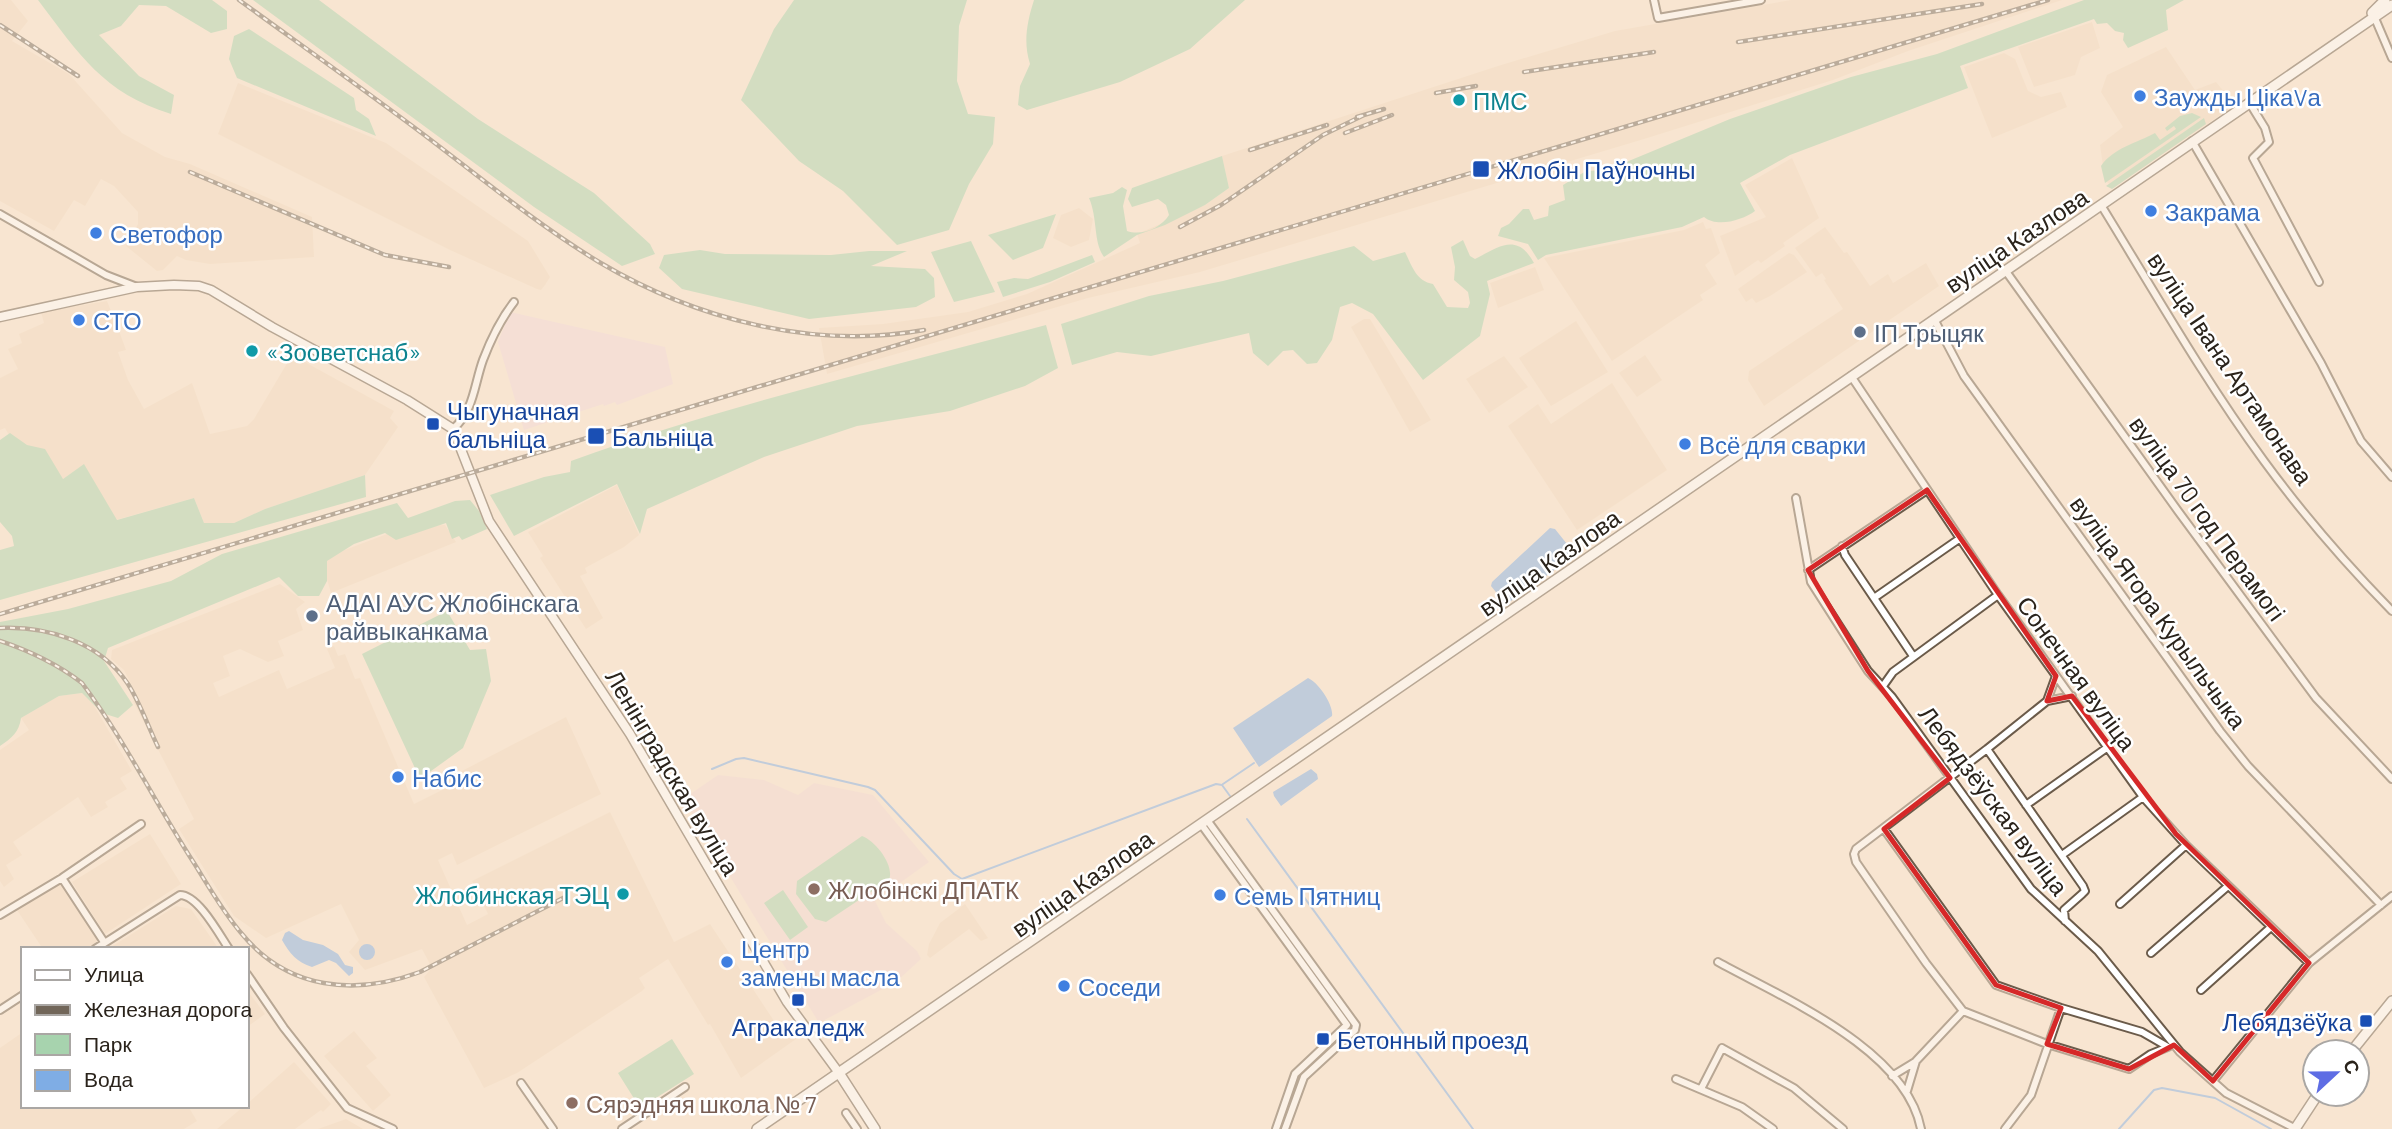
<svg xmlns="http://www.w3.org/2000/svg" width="2392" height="1129" font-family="Barlow,sans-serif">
  <rect width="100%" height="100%" fill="#f8e5d1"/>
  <!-- built -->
  <path fill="#f2dac0" d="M0 0H11L28 21 12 41 69 74 122 133 165 157 190 164 312 217 314 257 210 264 186 260 177 256 163 270 157 271 126 246 138 224V212L114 186 101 179 85 206 74 200 54 231 0 201Z
    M1791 0H2062L1908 51 1833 80 1644 139 1200 272 1088 298 827 374 819 328 883 324 968 312 1027 294 1140 243 1137 234 1205 205 1229 188 1222 156 1498 66 1615 31Z
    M2092 22 2100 48 2081 57 2075 75 2034 87 2018 47Z
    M2166 47 2195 90 2216 82 2235 105 2113 188 2105 180 2100 145 2123 127 2101 92 2107 75Z
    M2004 53 2015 59 2028 91 2041 97 2061 92 2067 107 1992 138 1964 67Z
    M238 83 386 143 528 241 550 277 545 285 541 290 537 289 450 250 218 134Z
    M1792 158 1819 218 1783 243 1785 246 1761 263 1758 260 1735 276 1720 236 1766 217 1745 185Z
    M1079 208 1093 219 1089 240 1071 247 1053 238 1061 215Z
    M1703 222 1706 229 1711 228 1720 253 1705 265 1717 284 1700 295 1703 300 1612 361 1544 258 1684 230Z
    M1825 227 1844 253 1847 252 1870 286 1888 274 1893 283 1926 263 1939 286 1764 406 1748 380 1749 371 1843 309 1824 280 1826 279 1822 273 1816 277 1795 248Z
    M1789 253 1794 255 1807 272 1770 296 1756 303 1752 298 1746 302 1738 289Z
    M1535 267 1544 290 1498 308 1490 283Z
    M107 301 111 311 109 316 115 320 126 350 118 352 128 380 144 409 192 383 210 434 247 426 254 419 292 355 394 411 390 418 398 427 365 475 265 509 234 523H204L194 498 116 520 84 465 63 479 25 464 5 428 0 430V378L18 369 8 349 22 343 19 334 44 323 41 312Z
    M1364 319H1370L1431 420 1410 432 1351 327Z
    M1576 321 1608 372 1551 406 1519 358Z
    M1645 355 1662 380 1637 397 1619 373Z
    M1504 356 1528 387 1489 413 1466 379Z
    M1612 383 1667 470 1577 530 1508 426 1538 404 1551 424Z
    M617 485 639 535 624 547 585 568 587 573 580 576 603 618 586 629 540 558 543 556 528 532Z
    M445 525 456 542 331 593 321 559 408 526Z
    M280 584 305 602 296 609 303 630 278 641 284 656 268 662 240 649 223 656 230 676 213 683 219 697 279 670 287 689 335 668 327 649 334 646 338 656 345 654 355 679 360 678 414 804 458 782 460 772 566 717 601 794 457 865 452 853 438 860 467 925 488 914 472 881 610 812 674 942 710 924 778 1027 787 1023 796 1039 741 1078 710 1024 708 1025 668 959 639 978 645 988 642 991 517 1073 484 1088 424 977 432 968 422 949 365 970 349 952 359 940 341 904 266 938 234 916 179 829 194 819 133 701 138 698 124 670 111 659 112 650Z
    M82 693 92 702 132 771 120 778 127 789 105 802 108 807 91 817 78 797 13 842 22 855 6 865 14 879 4 887 0 881V750L29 730 21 718 59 696Z
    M150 834 181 884 105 934 72 882Z
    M60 882 99 940 86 949H43L17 910Z
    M965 904 988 938 981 941 969 929 930 958 927 955 929 944 940 923Z
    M176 906 191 909 219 949H108Z
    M247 990 265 1014 247 1027Z
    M354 1031 377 1058 366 1066 391 1095 373 1111 324 1056Z
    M23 1032V1106H188L197 1121 184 1129H0V1048Z
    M294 1062 331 1104 323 1112 321 1110 295 1129H217L244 1106H247V1104Z
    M346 1119 363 1129H318Z"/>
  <!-- education -->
  <path fill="#f2d8d2" d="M718 775 764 780 798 795 814 783 873 795 929 862 875 901 886 923 917 951 921 959 896 982 819 1023 683 799Z"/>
  <!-- medical -->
  <path fill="#f1d7da" d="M510 312 665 347 673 384 617 405 615 402 604 406 603 404 524 430 498 342Z"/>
  <!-- green -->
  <path fill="#a7d3ae" d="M38 0H212L227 11V29L211 33 166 6 139 5 121 26 99 35 139 76 174 95 171 114C103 93 79 54 38 0Z
    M253 0H319L478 119 594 193 650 244 655 254 622 266 534 207Z
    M794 0H967L959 26 957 81 968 114 995 117 993 144 969 184 949 230 897 245 843 191 799 161 741 100 774 29Z
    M1034 0H1245L1190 49 1120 82 1027 110 1018 105 1020 86 1030 64C1023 42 1027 22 1034 0Z
    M2084 0H2184L2166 10 2168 30 2128 48 2123 40 2124 33 2115 31 2107 23 2097 24 2094 19 1960 66 1968 88 1790 155 1740 183 1755 211C1743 220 1717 228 1704 217L1682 227 1546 255 1538 260 1528 244 1498 236 1501 228 1509 224 1523 209H1529L1534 220 1548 216 1549 206 1565 200 1563 185 1586 171 1607 170 1730 119 1851 77 1937 54Z
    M249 29 354 98 356 110 369 119 376 136 237 78 229 59 234 36Z
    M2192 113 2201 117 2105 183 2101 166C2113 148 2137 143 2155 133L2160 140 2176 129 2174 126 2167 131 2165 128 2180 116Z
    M2204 118 2206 124 2112 189 2106 186Z
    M1222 156 1229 188 1205 205 1165 225 1137 235 1104 257C1093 242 1098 219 1089 198L1113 193 1122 187 1127 190 1123 206 1127 231C1142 236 1161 228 1169 215L1166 205 1158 199 1132 207 1128 199 1132 188Z
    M1056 214 1043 248 1013 260 988 235Z
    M1463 240 1470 256 1475 259C1499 247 1517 232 1534 263L1487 281 1490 294 1480 336 1423 380 1373 314 1352 303 1340 307 1332 340 1317 363 1307 364 1293 350 1283 351 1268 366 1253 353 1249 333 1151 356 1117 352 1072 365 1061 324 1149 296 1223 281 1354 246 1373 261 1405 252C1412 266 1416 281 1433 284L1447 307 1468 308 1470 303 1468 292 1454 280 1455 267 1451 247Z
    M971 241 995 292 954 302 931 252Z
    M700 250 725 254 831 255 869 251H907L871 266 925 269 934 278 935 297 916 307 809 319 682 289 659 268 664 255Z
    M1092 255 1095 262 1050 282 1003 297 997 282 1014 278 1028 279Z
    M1046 325 1058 368 1025 386 950 411 857 426 764 457 647 509 640 534 617 484 514 536 490 495 544 477 570 472 571 461C726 405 887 368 1046 325Z
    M10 433 27 445 45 449 63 479 84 464 117 520 194 498 204 523H234L265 509 365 475 366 497 0 600V550L14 546 12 536 0 522V440Z
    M470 500 479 511 487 529 462 540 459 536 452 539 446 523 396 540 385 533 354 544 327 561V581L319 596H298L279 577 108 648 104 661 133 705 118 718 102 713 82 693 59 696 21 718C19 732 12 738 0 746V622L68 609 171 581 222 554 397 503 408 518 455 501Z
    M447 611 470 650 486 649 491 681 463 748 420 779 362 654Z
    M862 836C876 841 895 866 889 880L826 922 815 919 796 894 797 881Z
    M783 890 808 927 790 940 764 903Z
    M672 1039 694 1074 640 1108 618 1073Z"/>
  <!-- water -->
  <path fill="#7fade5" d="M1550 528 1555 529 1575 554 1574 556 1511 601 1504 602 1491 586 1492 582Z
    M1308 678C1318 682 1334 705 1332 716L1259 767 1233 728Z
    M1311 769 1317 774 1318 779 1281 806 1274 796 1273 792Z
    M289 931 303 940 323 945 338 954 345 965 353 967V973L349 976 336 963 329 960 312 967C297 962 290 954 282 940L285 933Z
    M359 952a8 8 0 1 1 16 0a8 8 0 1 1-16 0Z"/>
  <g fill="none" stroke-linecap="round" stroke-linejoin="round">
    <!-- stream -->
    <path stroke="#7fade5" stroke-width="2" d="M712 769 736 759 744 758 868 787 875 790 954 874 962 879 1216 784 1222 785 1230 796
      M1223 784 1254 763
      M1247 819 1473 1129
      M2119 1129 2154 1090 2162 1088 2215 1098 2271 1129"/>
    <!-- minor casing -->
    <g stroke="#6b5b4a" stroke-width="10">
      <path id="minor" d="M1654 0 1658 18 1761 0
        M2374 16 2392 58
        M2249 102 2265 128 2269 142 2253 158 2319 282
        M2192 141 2321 363 2361 441 2392 477
        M2101 205C2154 291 2204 379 2264 461 2302 513 2347 565 2392 611
        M0 214 106 275 137 287
        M2005 270 2178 511 2316 698 2392 779
        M1934 319 1964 376 2220 731 2248 766 2381 905
        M1851 376 1998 595 2143 797 2186 845 2309 963
        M453 429C474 411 474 385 483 360 491 339 500 320 514 302
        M1796 498 1811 582 1868 671 1892 697 2031 889 2098 951 2180 1052 2226 1093 2296 1129
        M1842 546 1845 555 1913 656
        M1808 570 1927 490
        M1874 598 1959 539
        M1883 686 1893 672 1998 595
        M2072 696 2047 701 1987 749 1856 849 1854 854 1856 862 1926 963 1963 1011 2047 1044 2129 1069 2151 1054 2168 1047
        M2047 701 2056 676
        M1987 749 2083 886 2085 891 2082 894 2064 910 2065 921
        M2026 805 2108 747
        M1207 820 1356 1025 1355 1030 1304 1077 1285 1129
        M1201 824 1347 1025 1295 1074 1276 1129
        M1884 829 1996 985 2061 1008 2142 1032 2168 1047
        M2062 855 2143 797
        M62 878 104 942
        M2120 904 2186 845
        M0 915 62 878 141 824
        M95 949 180 895C198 895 219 934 229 949
        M2151 953 2228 886
        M1718 962C1783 998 1906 1049 1921 1129
        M247 974 284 1028 347 1108 393 1129
        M2201 990 2271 927
        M0 1010 23 995
        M1892 1076 1915 1062
        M1676 1079 1742 1107 1773 1129
        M2213 1081 2309 963 2392 896
        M521 1083 553 1129
        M1701 1089 1722 1048 1794 1088 1843 1129
        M1907 1091 1916 1061 1963 1011
        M846 1113 857 1129
        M622 1129 685 1087
        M2005 1129 2031 1095 2061 1008"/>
    </g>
    <!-- tertiary casing -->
    <g stroke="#6b5b4a" stroke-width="11">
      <path id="tertiary" d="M0 317 137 287 174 285 199 286 211 290 272 327 407 400 453 429 489 521 630 734 787 1002 839 1073"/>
    </g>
    <!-- secondary casing -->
    <g stroke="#6b5b4a" stroke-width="12">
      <path id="secondary" d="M2372 13 2385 0
        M2351 1052 2392 1001
        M839 1073 875 1129
        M757 1129 2392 5
        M2295 1129 2318 1094"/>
    </g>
    <!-- minor -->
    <use href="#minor" stroke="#fff" stroke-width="6"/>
    <!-- tertiary -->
    <use href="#tertiary" stroke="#fff" stroke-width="8"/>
    <!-- secondary -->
    <use href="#secondary" stroke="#fff" stroke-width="9"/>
    <!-- rail casing -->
    <g stroke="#716659" stroke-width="4.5">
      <path id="rail" d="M239 0C301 45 363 89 423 134 481 178 538 225 599 262 695 319 813 350 924 330
        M0 25 78 76
        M1738 42 1982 4
        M1524 72 1654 52
        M1436 93 1476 86
        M1357 117 1384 109
        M1345 133 1392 115
        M1250 150 1327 125
        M190 172 385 255 449 267
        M1180 227 1221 205 1323 135 1364 115
        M0 614 2048 0
        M0 628C48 626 100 642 128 684 140 703 148 726 158 747
        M0 641C30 651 57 664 82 683 124 739 156 804 194 863 209 887 223 912 242 934 288 990 355 996 420 972L567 896"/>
    </g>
    <!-- rail -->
    <use href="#rail" stroke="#fff" stroke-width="2" stroke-dasharray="5" stroke-linecap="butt"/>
  </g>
  <!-- marked area -->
  <path d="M0 0H2392V1129H0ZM1927 490 2056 676 2047 701 2072 696 2176 834 2309 963 2213 1081 2174 1045 2129 1069 2047 1044 2061 1008 1996 985 1884 829 1950 778 1868 671 1808 570Z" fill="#f8e5d1" fill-opacity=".55" fill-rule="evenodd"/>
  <path fill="none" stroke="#d62828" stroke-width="5" stroke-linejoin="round" d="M1927 490 2056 676 2047 701 2072 696 2176 834 2309 963 2213 1081 2174 1045 2129 1069 2047 1044 2061 1008 1996 985 1884 829 1950 778 1868 671 1808 570Z"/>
  <!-- markers -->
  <g fill="#3f7fe0" stroke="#fff" stroke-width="2.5">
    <circle cx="2140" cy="96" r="7"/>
    <circle cx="2151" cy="211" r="7"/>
    <circle cx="96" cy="233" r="7"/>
    <circle cx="79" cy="320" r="7"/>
    <circle cx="1685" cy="444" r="7"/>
    <circle cx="398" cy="777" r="7"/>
    <circle cx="1220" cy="895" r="7"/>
    <circle cx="727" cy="962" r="7"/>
    <circle cx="1064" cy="986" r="7"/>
  </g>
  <g fill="#0f9aa8" stroke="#fff" stroke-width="2.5">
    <circle cx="1459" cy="100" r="7"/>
    <circle cx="252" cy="351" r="7"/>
    <circle cx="623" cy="894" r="7"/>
  </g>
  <g fill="#1a4fb4" stroke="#fff" stroke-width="2.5">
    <rect x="1472" y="160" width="18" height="18" rx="3.5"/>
    <rect x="426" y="417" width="14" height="14" rx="3.5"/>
    <rect x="587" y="427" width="18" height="18" rx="3.5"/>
    <rect x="791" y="993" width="14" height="14" rx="3.5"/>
    <rect x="2359" y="1014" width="14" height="14" rx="3.5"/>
    <rect x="1316" y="1032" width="14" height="14" rx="3.5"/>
  </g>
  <g fill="#5c6f8a" stroke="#fff" stroke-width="2.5">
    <circle cx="1860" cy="332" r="7"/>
    <circle cx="312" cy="616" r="7"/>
  </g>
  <g fill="#8d6e63" stroke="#fff" stroke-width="2.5">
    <circle cx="814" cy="889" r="7"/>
    <circle cx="572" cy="1103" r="7"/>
  </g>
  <g text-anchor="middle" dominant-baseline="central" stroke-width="5" stroke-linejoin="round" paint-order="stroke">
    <!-- shop labels -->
    <g font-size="24" fill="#366cbe" stroke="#fff" text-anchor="start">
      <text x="2154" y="96">Заужды ЦікаVа</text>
      <text x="2165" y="211">Закрама</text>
      <text x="110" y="233">Светофор</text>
      <text x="93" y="320">СТО</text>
      <text x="1699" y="444">Всё для сварки</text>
      <text x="412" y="777">Набис</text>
      <text x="1234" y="895">Семь Пятниц</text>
      <text x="741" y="948">Центр<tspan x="741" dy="28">замены масла</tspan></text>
      <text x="1078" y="986">Соседи</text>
    </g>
    <!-- culture labels -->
    <g font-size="24" fill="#0d838f" stroke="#fff" text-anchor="start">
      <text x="1473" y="100">ПМС</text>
      <text x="266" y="351">«Зооветснаб»</text>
      <text x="609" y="894" text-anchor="end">Жлобинская ТЭЦ</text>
    </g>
    <!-- transit labels -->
    <g font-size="24" fill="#164399" stroke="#fff" text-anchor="start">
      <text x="1497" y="169">Жлобін Паўночны</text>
      <text x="447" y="410">Чыгуначная<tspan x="447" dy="28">бальніца</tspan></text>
      <text x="612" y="436">Бальніца</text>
      <text x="2352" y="1021" text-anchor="end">Лебядзёўка</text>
      <text x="798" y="1026" text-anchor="middle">Агракаледж</text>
      <text x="1337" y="1039">Бетонный проезд</text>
    </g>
    <!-- street labels -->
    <g font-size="24" fill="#2a231b" stroke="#fff">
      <text transform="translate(2016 240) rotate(-34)">вуліца Казлова</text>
      <text transform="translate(2231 368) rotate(56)">вуліца Івана Артамонава</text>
      <text transform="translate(2208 518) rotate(54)">вуліца 70 год Перамогі</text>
      <text transform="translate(1549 562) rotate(-35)">вуліца Казлова</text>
      <text transform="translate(2159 612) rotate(54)">вуліца Ягора Курыльчыка</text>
      <text transform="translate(2077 673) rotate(54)">Сонечная вуліца</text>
      <text transform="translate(673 772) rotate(59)">Ленінградская вуліца</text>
      <text transform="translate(1994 800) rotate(53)">Лебядзёўская вуліца</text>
      <text transform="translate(1082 883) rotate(-35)">вуліца Казлова</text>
    </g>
    <!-- service labels -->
    <g font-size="24" fill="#4e5e75" stroke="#fff" text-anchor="start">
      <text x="1874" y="332">ІП Трыцяк</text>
      <text x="326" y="602">АДАІ АУС Жлобінскага<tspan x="326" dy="28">райвыканкама</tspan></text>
    </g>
    <!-- education labels -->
    <g font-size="24" fill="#785e54" stroke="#fff" text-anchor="start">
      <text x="828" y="889">Жлобінскі ДПАТК</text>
      <text x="586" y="1103">Сярэдняя школа № 7</text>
    </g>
  </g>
  <!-- legend -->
  <rect x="21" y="947" width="228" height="161" fill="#ffffff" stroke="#aaa7a4" stroke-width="2"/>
  <rect x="35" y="970" width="35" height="10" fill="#ffffff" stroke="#aaa7a4" stroke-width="2"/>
  <text x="84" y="982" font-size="21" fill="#2a231b">Улица</text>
  <rect x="35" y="1005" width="35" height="10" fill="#716659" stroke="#aaa7a4" stroke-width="2"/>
  <text x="84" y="1017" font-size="21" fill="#2a231b">Железная дорога</text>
  <rect x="35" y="1034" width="35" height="21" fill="#a7d3ae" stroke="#aaa7a4" stroke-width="2"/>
  <text x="84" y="1052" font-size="21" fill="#2a231b">Парк</text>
  <rect x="35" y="1070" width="35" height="21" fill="#7fade5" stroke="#aaa7a4" stroke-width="2"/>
  <text x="84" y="1087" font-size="21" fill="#2a231b">Вода</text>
  <!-- north arrow -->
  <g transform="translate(2336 1073) rotate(68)"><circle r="33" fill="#ffffff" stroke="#aaa7a4" stroke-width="2"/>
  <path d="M0-5L12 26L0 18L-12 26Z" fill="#5e6de4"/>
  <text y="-10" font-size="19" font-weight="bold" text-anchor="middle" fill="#2a231b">С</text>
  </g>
</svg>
